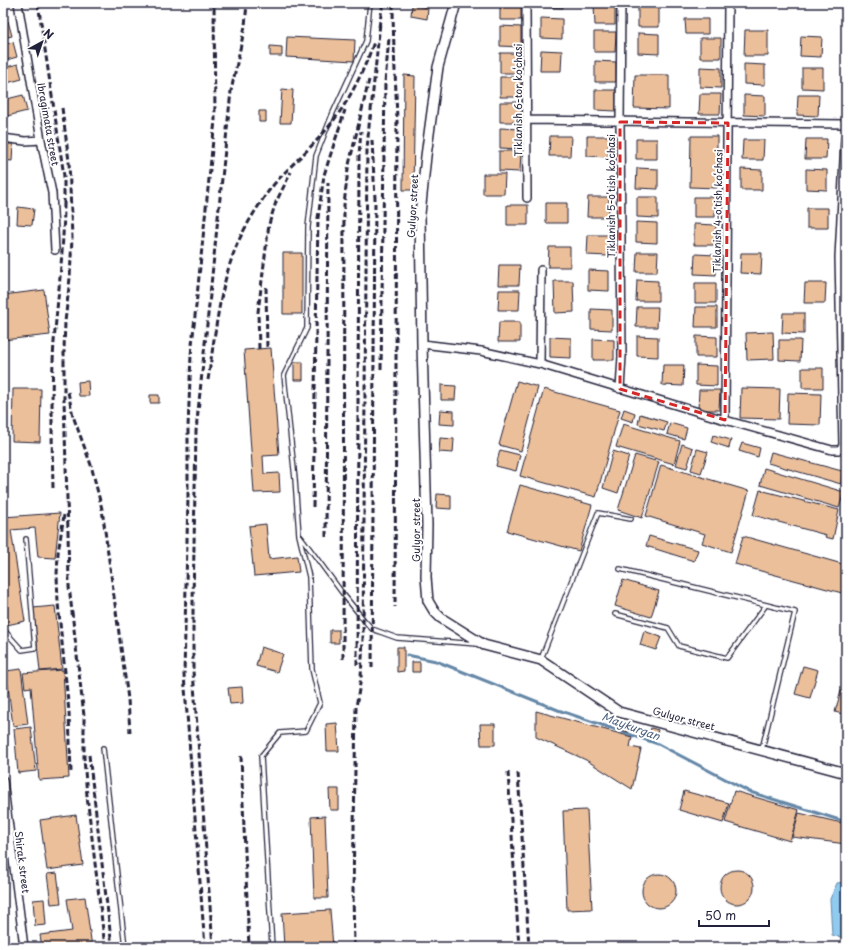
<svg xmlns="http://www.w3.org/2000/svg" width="849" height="950" font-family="'Playpen Sans',sans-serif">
  <rect width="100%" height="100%" fill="#fff"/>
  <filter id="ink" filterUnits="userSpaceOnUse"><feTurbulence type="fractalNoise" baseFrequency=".025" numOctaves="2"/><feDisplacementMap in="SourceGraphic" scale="8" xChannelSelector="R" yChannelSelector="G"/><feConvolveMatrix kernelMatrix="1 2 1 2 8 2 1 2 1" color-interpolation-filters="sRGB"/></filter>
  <g filter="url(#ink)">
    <!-- water -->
    <path fill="#90cbef" stroke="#6487a7" d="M846 882V938L832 935 830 899 837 883Z"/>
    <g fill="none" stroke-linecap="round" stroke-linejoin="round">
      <!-- stream -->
      <path stroke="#6487a7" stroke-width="3" d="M407 655 436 661 558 710 658 744 750 792 846 822"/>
    </g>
    <!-- building -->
    <path fill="#ebbf9a" stroke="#22223b" d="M3 3 6 14 3 15Z
      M500 3H521V20H500Z
      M542 3H563V8L542 7Z
      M745 3H766V5L745 4Z
      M807 3H828V4H807Z
      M412 5 428 8 427 19 411 16Z
      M594 5H615V25H595Z
      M638 7H659V27H638Z
      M541 18 562 19V39L541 38Z
      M685 19H708V34H686Z
      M8 21 12 36 3 38V22Z
      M500 26 521 27V47L500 46Z
      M745 30H768V56H744Z
      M594 32H616L615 52H594Z
      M638 33 659 34V54L638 53Z
      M801 36 822 37 821 57 800 56Z
      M287 37 355 40 354 61 286 57Z
      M700 38H721V58H700Z
      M13 42 17 57 3 61V45Z
      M270 46 282 47V56H270Z
      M541 50 562 51 561 71H540Z
      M500 53H521V73H500Z
      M595 61 616 62V82H595Z
      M18 64 22 79 3 84V68Z
      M744 64 765 65V85L744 84Z
      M700 67 721 68V88L700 87Z
      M802 68H823V89L802 88Z
      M404 75 415 76 413 190H403Z
      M635 75H669V109L634 108Z
      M500 77H521V97H500Z
      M282 89 293 90 291 123H280Z
      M595 90H616V111L595 110Z
      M700 94H721L720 114H699Z
      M23 95 27 111 7 116 3 100Z
      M744 95 765 96V116L744 115Z
      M798 95H819L818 116 797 115Z
      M500 102H521V122H500Z
      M259 111H266V122H259Z
      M500 128 521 129V149L500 148Z
      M550 136H571L570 156H549Z
      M587 136H609L608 157 587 156Z
      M691 136H717V188L690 187Z
      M636 139H657V159H636Z
      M806 139H827L826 159H805Z
      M743 140H764L763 160H742Z
      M3 144H13L12 161 3 160Z
      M499 151H521L520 172 499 171Z
      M637 168 658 169V189L636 188Z
      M741 169 762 170V190H741Z
      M806 169 827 170V190L806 189Z
      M483 174H505L504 194H483Z
      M588 197H609V217H587Z
      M637 197H658V218L637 217Z
      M694 197H715V217H694Z
      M546 203H567V223H546Z
      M507 205H528V225H507Z
      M18 207 34 209 32 225 17 224Z
      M807 208H828V228H807Z
      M636 222 657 223V243L636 242Z
      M694 224 716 225 715 245H694Z
      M588 235H609L608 256 587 255Z
      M549 247H570V267H548Z
      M637 252H658L657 272H636Z
      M283 253H302V314H283Z
      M741 253H762L761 274 740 273Z
      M695 254 716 255V275L694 274Z
      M499 265H520L519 285H498Z
      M588 270 609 271V291L588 290Z
      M637 280 658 281V301H636Z
      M554 281H573L574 312 555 313Z
      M695 283H716V303H695Z
      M805 283H826L825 303H804Z
      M44 290 50 335 3 340V295Z
      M499 290H520L519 310H498Z
      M637 307H658L657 327H636Z
      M696 307H717V327H695Z
      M591 309 612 310V330L591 329Z
      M783 313H804V334L782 333Z
      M499 322H520V342H498Z
      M773 332 774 359 747 360 746 333Z
      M637 336 658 337V357L637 356Z
      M696 336 717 337V357H696Z
      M550 337 571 338V358L550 357Z
      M593 339 614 340V360H593Z
      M779 340H801L800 361 779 360Z
      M271 348 279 455 263 456 264 474 279 473 280 492 254 493 244 350Z
      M294 362H303V380H294Z
      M663 365H684L683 386 662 385Z
      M696 365 717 366V386L696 385Z
      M802 368H823V388H802Z
      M88 381 89 396H79L78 382Z
      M517 381 538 387 521 451 499 445Z
      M441 385 456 386 455 400H441Z
      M741 388 780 389 779 419 740 418Z
      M13 389H41L40 442 12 441Z
      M544 389 620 410 596 497 520 476Z
      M699 390H720L719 410H698Z
      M788 393 821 394 820 425 787 424Z
      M150 395H159V403H150Z
      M624 409 635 413 633 422 621 418Z
      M440 410 454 411V425L439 424Z
      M640 414 667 422 664 431 638 424Z
      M670 423 687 428 684 439 667 434Z
      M623 424 680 441 674 464 616 447Z
      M713 435 731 440 729 448 711 442Z
      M440 438 454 439 453 453 439 452Z
      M742 443 760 448 758 457 739 451Z
      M682 444 693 448 687 468 676 465Z
      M697 449 708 452 701 473 691 470Z
      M500 450 520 455 516 471 496 466Z
      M613 451 629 456 618 493 603 488Z
      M771 452 842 471 841 484 768 463Z
      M635 455 659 462 642 518 618 510Z
      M661 465 749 491 731 552 702 543 705 534 646 516Z
      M764 468 844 492 839 508 760 485Z
      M520 485 592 505 579 551 507 531Z
      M760 490 839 510 833 539 825 537 826 535 753 515Z
      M437 494 451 495V509L436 508Z
      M60 513 55 558 38 557 35 528 11 530 25 621 7 625 3 589V517Z
      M266 524 269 559 297 556 299 572 254 576 249 526Z
      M649 536 698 550 694 561 646 546Z
      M743 536 846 565V579L842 593 735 564Z
      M623 580 659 591 651 617 615 606Z
      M55 606 62 669 40 671 33 608Z
      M330 630H339V643H330Z
      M644 631 661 637 656 650 640 645Z
      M261 647 283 654 277 672 256 666Z
      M397 647H404V671L397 672Z
      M412 662H420V672H412Z
      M803 666 818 670 810 698 795 694Z
      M21 669 28 724 13 726 6 671Z
      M63 670 69 778 39 780 31 687 25 688 23 673Z
      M846 674V685H843Z
      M242 687 243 703 230 704 228 688Z
      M841 691 846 692V715L835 712Z
      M536 711 632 737 630 747 641 749 632 789 586 760 536 737Z
      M337 723 339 751H327L326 724Z
      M618 723 631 727 629 732 616 729Z
      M480 724H495V745H481Z
      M31 727 36 771 18 773 14 729Z
      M651 728 658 730 655 739 648 737Z
      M329 789H339V810H330Z
      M684 791 729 803 723 823 679 810Z
      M734 791 799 810 790 841 725 822Z
      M587 810 592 909 567 910 563 811Z
      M799 813 846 824V844L792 837Z
      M76 815 83 865 47 870 40 820Z
      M325 816 328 898H314L311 817Z
      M720 887a17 17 0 1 1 34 0a17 17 0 1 1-34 0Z
      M57 873 61 903 51 904 47 874Z
      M642 891a17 17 0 1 1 34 0a17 17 0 1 1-34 0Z
      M85 897 92 947H42L40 935 72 931 67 899Z
      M44 899 46 925 35 926 33 900Z
      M330 910 333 947H284L282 913Z"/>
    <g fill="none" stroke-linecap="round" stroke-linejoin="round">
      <!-- service casing -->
      <g stroke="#22223b" stroke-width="6">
        <path id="service" d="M301 537 343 594 364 620 372 629 397 638 478 644
          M620 569 795 612 762 749
          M615 614 668 628 679 646 727 658 766 605
          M3 629 22 650 35 648 26 539
          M541 659 598 513 631 519
          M103 748 125 947
          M272 947 261 756 280 733 306 731 320 703 312 669 309 577 299 535 295 479 284 375 307 328 308 227 316 156 332 115 366 41 370 3"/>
      </g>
      <!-- minor casing -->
      <g stroke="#22223b" stroke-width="10">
        <path id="minor" d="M18 3 41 140 52 193 55 250
          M526 3 527 198
          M527 120 846 124
          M3 138 25 141 41 140
          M422 344 481 351 540 364 725 420 832 450H839L843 446 839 257 845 140 846 136
          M540 364 541 270
          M620 389 622 356 620 122 621 3
          M725 420 728 3
          M3 780 24 947"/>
      </g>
      <!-- tertiary casing -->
      <g stroke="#22223b" stroke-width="12">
        <path id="tertiary" d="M456 3 438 67 426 156 420 214 422 344 427 525 426 577 428 601 434 611 441 618 484 645 541 660 619 712 846 773"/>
      </g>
      <!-- service -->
      <use href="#service" stroke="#fff" stroke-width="3.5"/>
      <!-- minor -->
      <use href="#minor" stroke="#fff" stroke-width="7"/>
      <!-- tertiary -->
      <use href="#tertiary" stroke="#fff" stroke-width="9"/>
      <!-- rail -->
      <path stroke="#22223b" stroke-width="3" stroke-dasharray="6 3" stroke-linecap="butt" d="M38 3 64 176V205
        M393 3C393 43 396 82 397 122L395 607
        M379 27 383 3
        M62 108 69 161 72 238 70 278 65 322 64 350V400L68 531 69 586 84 716V758L87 796 105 947
        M370 120 380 23
        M372 140 375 199 372 670
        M266 287 267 349
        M259 349 258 312 269 224 276 202 291 172
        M381 369 385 82 389 38
        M208 380C215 336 219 289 236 247 243 230 253 214 263 199 280 173 306 154 326 130 348 104 363 73 374 42
        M68 392 73 416 91 465 102 509 128 699 130 733
        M53 488C52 440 51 391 54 342 58 295 64 248 64 200
        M313 507 318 218 324 175 345 110
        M64 515 58 553 57 575 58 603 69 712 71 773
        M326 537 328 182
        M343 659 344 205 348 169 369 80
        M357 665 359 155 361 131
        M89 755 112 947
        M241 756 249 947
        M508 772 519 947
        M518 773 529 947
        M205 947 184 675 188 496V427L191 355 215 120 214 3
        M213 947 193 671V603L196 431 231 91 245 26 247 3
        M354 947 353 892 356 707 361 678 363 639 367 149 370 115"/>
    </g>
  </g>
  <!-- marked area -->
  <path fill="none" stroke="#d62828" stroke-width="3" stroke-dasharray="8 5" stroke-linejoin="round" d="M620 122 728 123 725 420 620 389Z"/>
  <g text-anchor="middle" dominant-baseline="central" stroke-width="4" stroke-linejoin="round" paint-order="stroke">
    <!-- street labels -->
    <g font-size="10" fill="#22223b" stroke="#fff">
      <text transform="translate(517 100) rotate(-90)">Tiklanish 6-tor ko‘chasi</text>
      <text transform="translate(49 124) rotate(80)">Ibragimаta street</text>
      <text transform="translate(610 196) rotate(-90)">Tiklanish 5-o'tish ko‘chasi</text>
      <text transform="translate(412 206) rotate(-87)">Gulyor street</text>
      <text transform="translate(717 211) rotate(-89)">Tiklanish 4-o'tish ko‘chasi</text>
      <text transform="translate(415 530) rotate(-90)">Gulyor street</text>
      <text transform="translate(684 718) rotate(15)">Gulyor street</text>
      <text transform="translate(23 862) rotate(83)">Shirak street</text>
    </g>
    <!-- water labels -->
    <g font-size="11" font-style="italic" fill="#485d7a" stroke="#fff">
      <text transform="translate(631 726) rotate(20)">Maykurgan</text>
    </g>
  </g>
  <!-- margin -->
  <rect width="849" height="950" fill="none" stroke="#fff" stroke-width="16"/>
  <rect x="8" y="8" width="833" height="934" fill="none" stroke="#22223b" stroke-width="1.5" filter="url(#ink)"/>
  <!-- north arrow -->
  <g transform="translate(42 42) rotate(40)" stroke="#ffffff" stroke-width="3" paint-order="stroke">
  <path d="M0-3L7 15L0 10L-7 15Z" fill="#22223b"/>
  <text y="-6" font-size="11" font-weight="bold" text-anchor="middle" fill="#22223b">N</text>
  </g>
  <!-- scale -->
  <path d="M699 920v6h70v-6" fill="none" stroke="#22223b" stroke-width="2"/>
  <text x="705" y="920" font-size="12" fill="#22223b" stroke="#ffffff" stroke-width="3" paint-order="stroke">50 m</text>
</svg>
